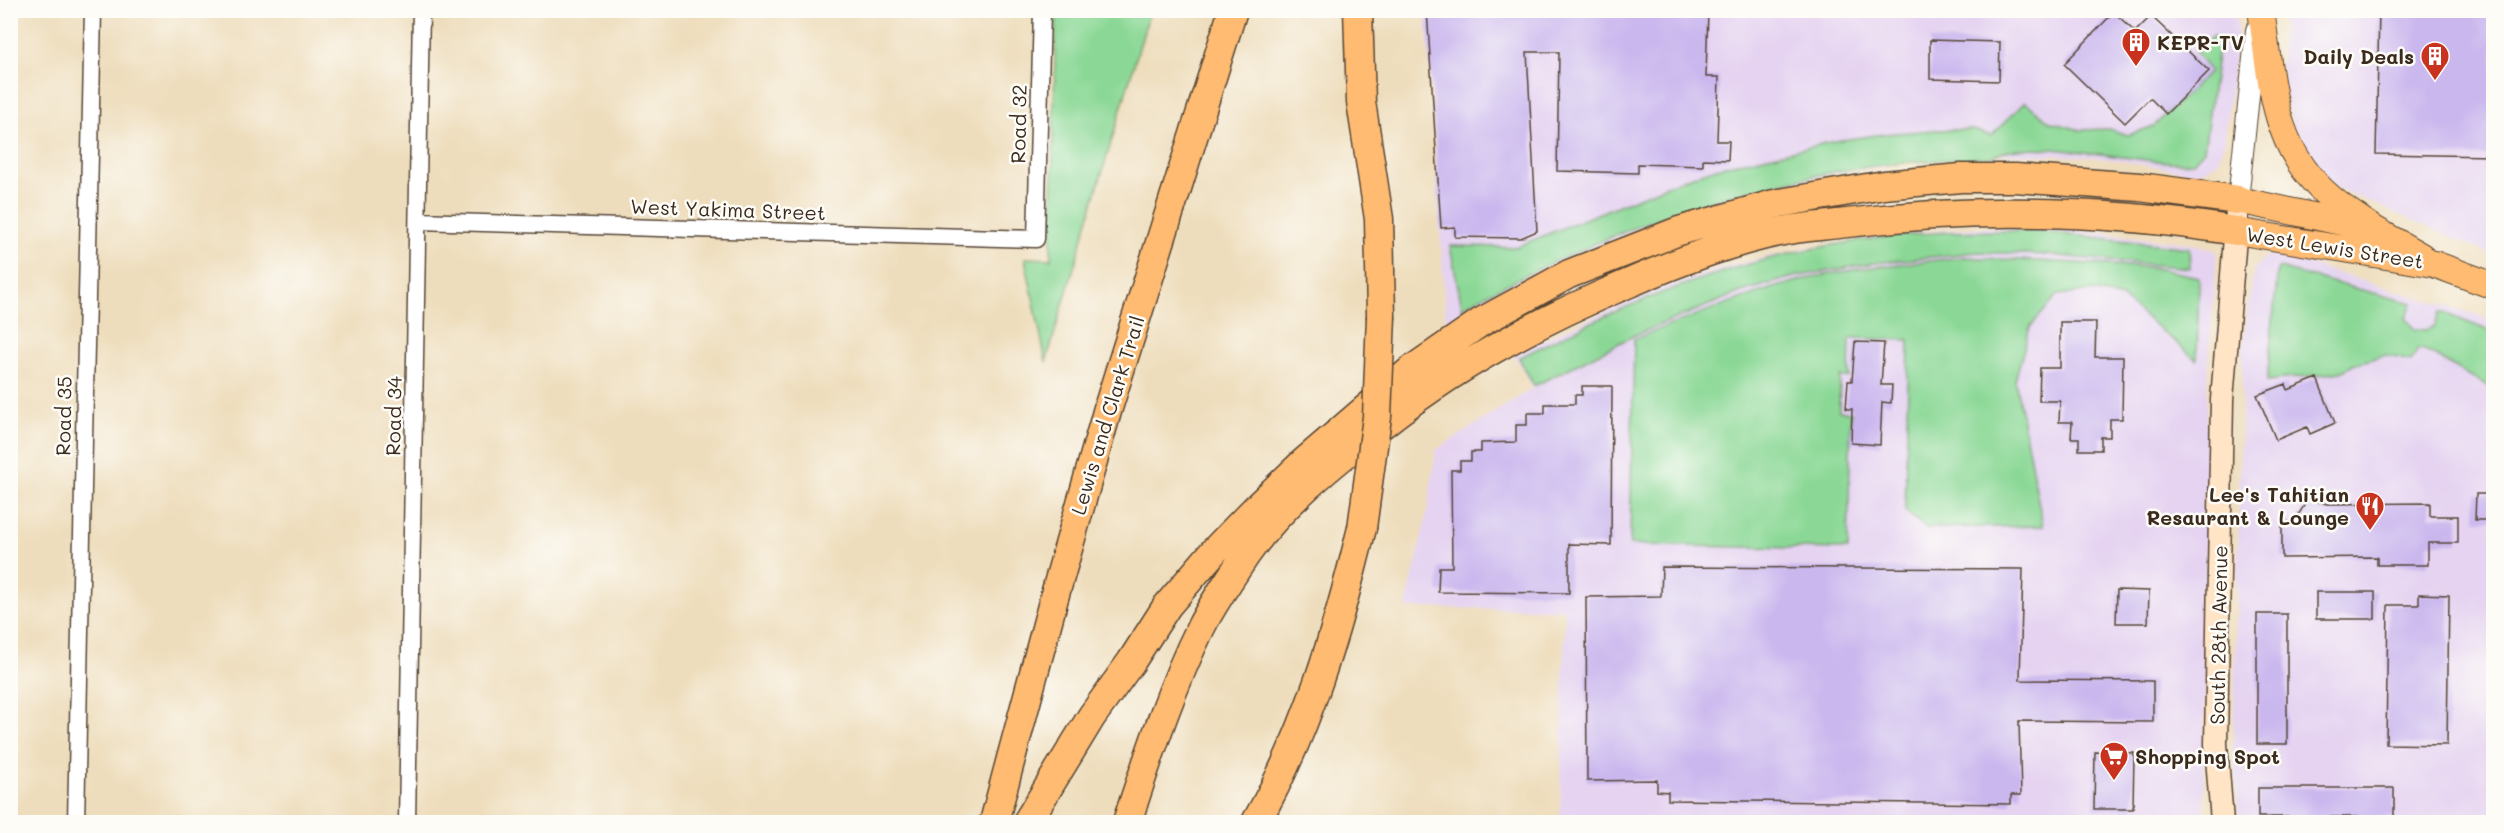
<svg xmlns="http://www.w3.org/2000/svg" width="2504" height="833" font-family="Mali,sans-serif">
  <rect width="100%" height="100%" fill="#fdfcf7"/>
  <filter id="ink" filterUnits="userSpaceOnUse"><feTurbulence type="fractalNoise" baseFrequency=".0167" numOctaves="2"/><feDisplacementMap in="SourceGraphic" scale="12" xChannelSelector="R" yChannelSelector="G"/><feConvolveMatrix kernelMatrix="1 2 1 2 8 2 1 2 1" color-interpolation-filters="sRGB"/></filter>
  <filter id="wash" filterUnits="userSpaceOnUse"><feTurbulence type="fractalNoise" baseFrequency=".008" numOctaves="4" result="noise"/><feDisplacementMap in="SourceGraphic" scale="24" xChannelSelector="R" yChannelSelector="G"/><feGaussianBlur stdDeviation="1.35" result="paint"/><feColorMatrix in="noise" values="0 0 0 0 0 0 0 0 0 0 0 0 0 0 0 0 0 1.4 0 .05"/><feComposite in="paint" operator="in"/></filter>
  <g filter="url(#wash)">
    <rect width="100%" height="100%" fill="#eeddbc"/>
    <!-- built -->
    <path fill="#e5d3f1" d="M1426 11H2237V39L2224 146 2217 162 2198 173 2092 157 2013 154 1927 160 1838 173 1743 195 1658 221 1536 272 1446 322Z
      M2283 11H2493V255L2333 186 2302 160 2280 77Z
      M2047 227 2187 243 2217 251 2207 383 2204 822H1560L1565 609 1406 608 1427 513 1436 450 1533 388 1514 355 1566 329 1655 290 1733 265 1806 248 1885 235 1972 228Z
      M2267 255 2284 257 2493 320V822H2239L2233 748 2243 345 2254 269Z"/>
    <!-- green -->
    <path fill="#8bd896" stroke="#63815a" stroke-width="1.5" d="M1056 11H1150L1046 362 1025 258 1051 259Z
      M2213 36 2219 40 2204 150 2193 162C2147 167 2024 133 1993 157 1938 160 1883 163 1829 173 1773 184 1715 197 1662 217 1593 243 1527 273 1462 307L1450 246 1516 247 1676 182 1716 168 1835 141 1884 134 1935 130H1974L1991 136 2025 102 2051 122 2080 130 2108 129 2128 135 2154 126 2210 71 2195 51Z
      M2036 231 2189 248 2190 268 2047 255 1978 252 1874 263 1793 277 1741 292 1635 335 1534 386 1519 358C1634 297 1759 250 1890 237 1938 231 1987 231 2036 231Z
      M1963 257 2150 267 2199 277 2197 360 2122 298 2094 291 2058 295 2030 327 2015 380 2043 526 1926 528 1905 511 1909 340 1850 338 1849 377H1840L1839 411 1851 412 1848 549 1630 545 1634 339C1686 319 1739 297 1794 282 1849 267 1907 264 1963 257Z
      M2278 268 2412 303 2406 318 2414 329 2427 330 2435 326 2441 312 2493 332V389L2425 350 2418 349 2411 361 2384 355 2355 364 2341 372 2267 381Z"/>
    <g id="blocks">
      <!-- building -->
      <path fill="#cab7ee" d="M1427 10H1708L1706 77H1719L1717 141H1729L1728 160 1703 159V166L1638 164V173L1557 171 1559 52H1527L1537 231 1521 238 1455 237V227L1441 228Z
        M2379 10H2493V156L2376 154Z
        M2114 12 2135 32 2151 16 2209 71 2166 114 2150 98 2125 123 2064 64Z
        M1930 40 2000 42 1999 81 1930 79Z
        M2060 322H2096L2095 357H2123L2122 419H2110V437H2101V450H2079V438H2071L2072 422H2059L2060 401H2039L2040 368H2060Z
        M1855 342 1884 343 1881 385H1892L1891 403 1882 402 1880 445 1851 443 1852 409H1846L1848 381H1852Z
        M2317 378 2335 423 2310 434 2307 427 2276 440 2257 395 2286 384 2288 390Z
        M1582 386H1612L1611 545 1569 544V593L1438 592 1439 567H1452L1451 470H1460V461H1471V452H1481V443L1516 442V425H1527V413H1545V404H1575V395H1582Z
        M2476 494H2493V520H2475Z
        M2308 499 2327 504 2430 503V516H2458V543H2428V565H2377V557L2282 558V522H2294Z
        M1662 567 2023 569 2020 680 2153 681V722L2019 721 2021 795H2011V804L1668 800V792L1657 791V780L1587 781 1586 597 1661 596Z
        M2117 590 2149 591 2148 623H2116Z
        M2316 592H2375V619H2316Z
        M2419 594 2449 595 2447 745 2386 744 2388 605H2419Z
        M2257 614H2287V744H2257Z
        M2095 752 2134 753 2133 809H2094Z
        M2258 788H2394V817H2258Z"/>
    </g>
  </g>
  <g filter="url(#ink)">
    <use href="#blocks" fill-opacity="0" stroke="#564536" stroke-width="1.5"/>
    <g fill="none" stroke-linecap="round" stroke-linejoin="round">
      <!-- minor casing -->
      <g stroke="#564536" stroke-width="19">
        <path id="minor" d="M418 221 1036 239 1042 10
          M76 822 93 10
          M407 822 421 10"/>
      </g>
      <!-- tertiary casing -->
      <g stroke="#564536" stroke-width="22">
        <path id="tertiary" d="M2238 200 2256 30"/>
      </g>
      <!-- secondary casing -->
      <g stroke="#564536" stroke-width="25">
        <path id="secondary" d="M2222 822 2216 744 2222 400 2238 200"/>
      </g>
      <!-- primary casing -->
      <g stroke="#564536" stroke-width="28">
        <path id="primary" d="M2261 10C2272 83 2271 148 2332 199 2345 210 2360 219 2374 229
          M2238 200 2374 229 2421 256
          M2236 231 2434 264 2494 286"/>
      </g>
      <!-- motorway casing -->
      <g stroke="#564536" stroke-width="31">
        <path id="motorway" d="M1358 10 1361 102 1379 219 1381 316
          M994 822 1054 598 1108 408 1233 10
          M1027 822 1092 716 1131 662 1167 606 1215 550 1258 506 1304 462 1410 371 1481 322 1569 274 1679 231 1774 204 1884 185 1961 178H2015L2140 187 2238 200
          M1127 822C1149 756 1170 690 1201 627 1213 603 1230 579 1245 556 1281 504 1331 465 1380 426 1455 366 1538 321 1627 284 1675 263 1726 243 1778 232 1800 227 1824 226 1847 223 1976 207 2107 210 2236 231
          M1256 822C1308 731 1337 630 1362 528"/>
      </g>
      <!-- minor -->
      <use href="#minor" stroke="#fff" stroke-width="16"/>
      <!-- tertiary -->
      <use href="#tertiary" stroke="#fff" stroke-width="20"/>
      <!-- secondary -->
      <use href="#secondary" stroke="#ffe4c6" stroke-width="22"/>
      <!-- primary -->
      <use href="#primary" stroke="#febb71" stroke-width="26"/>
      <!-- motorway -->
      <use href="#motorway" stroke="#febb71" stroke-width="28"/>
      <!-- motorway-bridge casing -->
      <g stroke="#564536" stroke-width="31" stroke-linecap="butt">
        <path id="motorway-bridge" d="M1362 528 1377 417 1381 316"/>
      </g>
      <!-- motorway-bridge -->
      <use href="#motorway-bridge" stroke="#febb71" stroke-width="28"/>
    </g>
  </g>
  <!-- icons -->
  <defs>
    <g id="building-pin" transform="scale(1.5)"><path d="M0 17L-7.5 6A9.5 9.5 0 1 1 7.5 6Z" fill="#c8321e" stroke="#fdfcf7"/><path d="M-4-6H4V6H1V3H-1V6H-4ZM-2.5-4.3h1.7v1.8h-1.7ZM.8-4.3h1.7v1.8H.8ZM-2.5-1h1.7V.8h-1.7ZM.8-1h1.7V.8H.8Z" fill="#fff"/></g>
    <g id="restaurant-pin" transform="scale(1.5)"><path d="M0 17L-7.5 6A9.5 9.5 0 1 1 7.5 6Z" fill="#c8321e" stroke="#fdfcf7"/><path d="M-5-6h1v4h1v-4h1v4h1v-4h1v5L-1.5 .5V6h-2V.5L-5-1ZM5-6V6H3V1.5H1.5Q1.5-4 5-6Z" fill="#fff"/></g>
    <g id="supermarket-pin" transform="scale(1.5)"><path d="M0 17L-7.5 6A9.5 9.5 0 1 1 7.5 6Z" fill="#c8321e" stroke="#fdfcf7"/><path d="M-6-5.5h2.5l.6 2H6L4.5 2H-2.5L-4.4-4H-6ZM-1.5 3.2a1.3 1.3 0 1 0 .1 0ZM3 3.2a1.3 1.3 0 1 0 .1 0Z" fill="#fff"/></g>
  </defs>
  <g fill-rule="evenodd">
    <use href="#building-pin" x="2136" y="42"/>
    <use href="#building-pin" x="2435" y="56"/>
    <use href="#restaurant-pin" x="2370" y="506"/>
    <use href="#supermarket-pin" x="2114" y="756"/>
  </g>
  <g text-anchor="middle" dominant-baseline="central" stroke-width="5" stroke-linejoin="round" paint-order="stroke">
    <!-- poi labels -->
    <g font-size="20" font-weight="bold" fill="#3b2a1e" stroke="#fdfcf7" text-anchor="start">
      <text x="2157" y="42">KEPR-TV</text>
      <text x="2414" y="56" text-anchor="end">Daily Deals</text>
      <text x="2349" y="494" text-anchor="end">Lee's Tahitian<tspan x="2349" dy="23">Resaurant &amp; Lounge</tspan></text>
      <text x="2135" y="756">Shopping Spot</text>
    </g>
    <!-- street labels -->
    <g font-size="20" fill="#3b2a1e" stroke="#fdfcf7">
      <text transform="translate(1018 124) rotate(-89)">Road 32</text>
      <text transform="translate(728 209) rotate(2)">West Yakima Street</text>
      <text transform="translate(2335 247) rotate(9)">West Lewis Street</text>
      <text transform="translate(1107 415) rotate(-73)">Lewis and Clark Trail</text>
      <text transform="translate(63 416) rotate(-89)">Road 35</text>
      <text transform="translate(393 416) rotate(-89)">Road 34</text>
      <text transform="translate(2218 635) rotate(-89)">South 28th Avenue</text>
    </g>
  </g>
  <!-- margin -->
  <rect width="2504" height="833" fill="none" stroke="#fdfcf7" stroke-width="36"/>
</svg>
